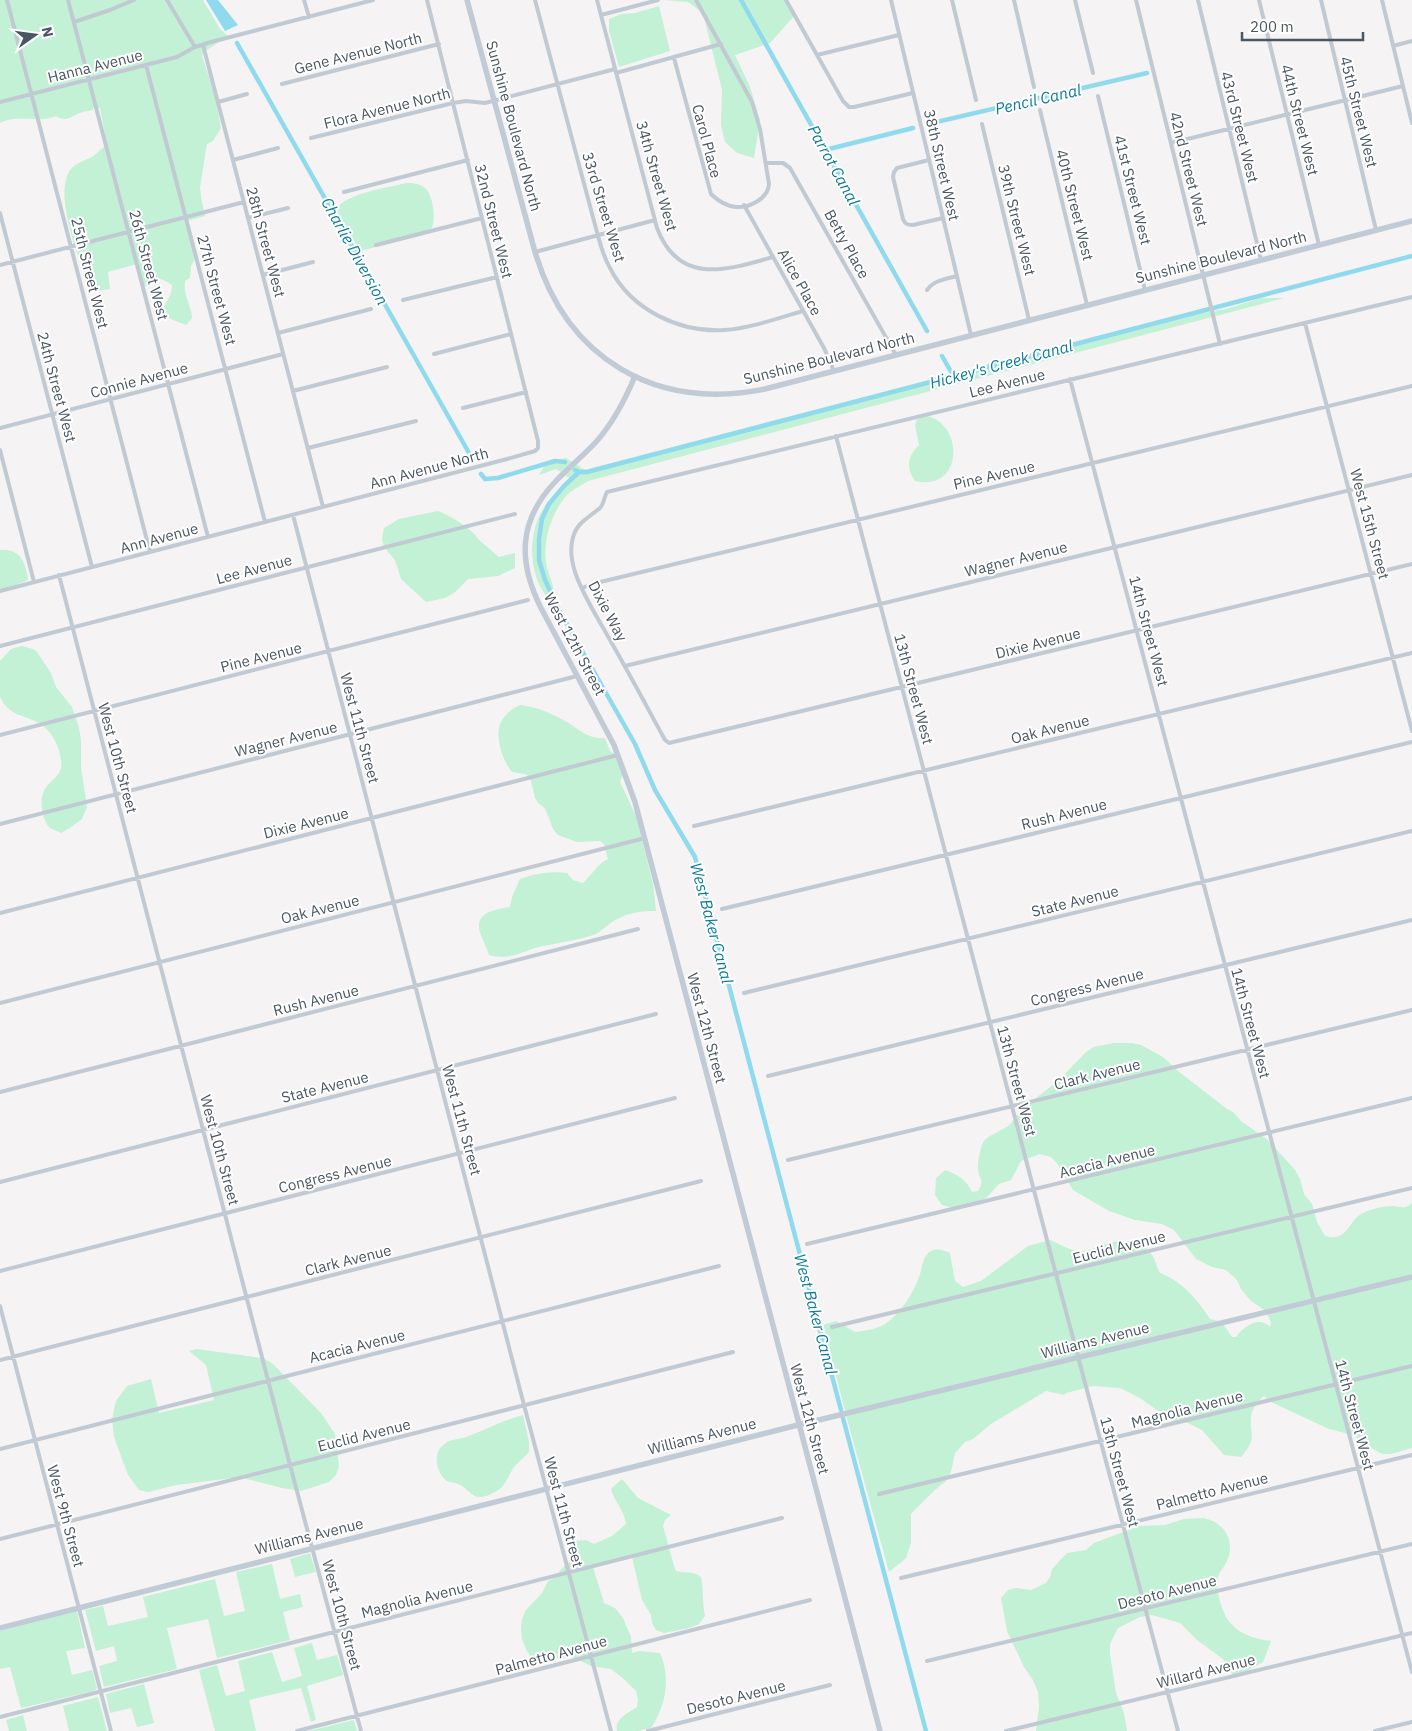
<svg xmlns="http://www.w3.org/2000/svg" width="1412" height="1731" font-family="'IBM Plex Sans',sans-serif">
  <rect width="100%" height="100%" fill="#f5f3f3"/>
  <!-- green -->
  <path fill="#c3f1d5" d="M0 0H203L220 29 228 36 204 52 202 56 215 95 221 128 213 141 207 144 206 149 200 188 201 197 205 216 187 221 196 257 191 266 190 278 185 281C183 296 191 303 192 318L186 325 168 318 162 311C166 301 172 295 172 285 159 275 155 279 143 288L137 264 108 272 110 289 97 291 90 288C80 263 49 186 74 166 79 162 86 160 92 157 97 154 101 148 107 145L100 108H93V110C89 111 84 111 80 113 71 116 66 123 56 116 38 124 18 113 0 123Z
    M664 0H786L795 15 770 43 735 55 750 87 760 120 754 158 737 153 725 142 721 125 722 90 703 13 688 2Z
    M659 6 670 51 619 67 609 31V19L622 14 635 13Z
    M406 183C412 183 419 183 425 188 433 195 436 218 432 227 431 231 427 233 424 235L360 251 336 209C347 193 386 188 406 183Z
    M1261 298H1284L588 481C582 485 573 489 568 494 552 511 543 539 546 562 547 572 553 582 554 592L546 596C527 570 528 530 546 504 552 496 565 486 569 478L565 475 576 464C582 468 585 472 592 468L1174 316 1178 317 1226 309Z
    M927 416C964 424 964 492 915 481 906 468 907 457 919 445L915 425 917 419Z
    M566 458 572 462 561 472 556 469 539 475 547 462Z
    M438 511C449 515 473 529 478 539L499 557 515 553V568L498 576 468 579 454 593 445 598 426 602 401 579 395 560 384 547 382 539 384 528 399 519Z
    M0 550C20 548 26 563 28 580L0 592Z
    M22 646 33 649 37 652 51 673 56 687 72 707 79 728 81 740V767L87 807 82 819 70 828 61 833C58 831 53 830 50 828 42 820 39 801 44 791 50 779 64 776 61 760 59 745 51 729 37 722 21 714 10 716 0 697V661L11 649Z
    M520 705C537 707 551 713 565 721 579 729 589 740 605 738L610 751 616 755 622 771V777L620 782 636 816 653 884 656 911C639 911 626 913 612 922 606 926 600 933 593 935 579 940 563 942 548 945 526 948 513 962 489 955 487 947 479 934 479 927 478 911 499 909 510 907L512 897 520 879C536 873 551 871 567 873L573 880 583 883C591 876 598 863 608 859L604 844 600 841 577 842 558 835 553 829 545 808 538 803 535 798 530 777 525 774 512 772C503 762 495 738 500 724 504 715 512 708 520 705Z
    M1114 1043H1132L1141 1045 1163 1057 1178 1071 1227 1109 1233 1112 1241 1121 1268 1140 1295 1170 1300 1179 1304 1194 1312 1204 1317 1222 1325 1236C1348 1243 1348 1220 1363 1213 1372 1209 1383 1206 1393 1206 1397 1206 1402 1208 1405 1207 1408 1207 1410 1204 1412 1203V1275L1264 1310 1250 1300 1241 1289 1237 1280 1226 1270 1212 1267 1196 1259 1174 1230 1162 1224 1135 1220 1109 1211 1073 1190 1057 1163 1051 1157 1040 1154 1021 1161 1011 1180 999 1184 986 1198 972 1205 954 1208 942 1205 935 1195 936 1178 945 1170C958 1175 966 1179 972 1192L978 1191C985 1180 979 1179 978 1169 977 1164 981 1145 984 1141 989 1135 1001 1131 1008 1126 1015 1120 1014 1115 1025 1111L1027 1105 1058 1081 1086 1052 1094 1047Z
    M1050 1240C1058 1243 1070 1251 1079 1251 1092 1252 1101 1244 1113 1242 1127 1239 1144 1242 1152 1255 1156 1260 1156 1267 1160 1273 1183 1282 1197 1299 1210 1319L1218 1321 845 1411 823 1325 836 1321 855 1332C864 1331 877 1329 885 1324 901 1313 914 1293 920 1274 922 1269 922 1261 926 1256 932 1247 941 1249 950 1253L955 1281 963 1287 981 1281 1028 1246Z
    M1412 1279V1448L1391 1454H1382L1373 1449 1361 1439 1345 1433 1329 1429 1273 1403 1264 1396C1260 1400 1254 1406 1252 1412 1247 1433 1260 1436 1241 1457L1224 1455 1202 1430 1188 1423 1172 1421 1140 1398 1120 1388 1093 1386 1066 1393 1064 1395 1046 1391 991 1424 973 1439 965 1442 955 1453 951 1472 946 1481 935 1490 911 1514V1543L906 1558 889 1572 846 1415 1223 1324 1232 1337H1236C1243 1327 1259 1315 1270 1327L1271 1322 1267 1314Z
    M197 1349 255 1357 265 1359 273 1364 321 1413 335 1434 339 1466 336 1475 329 1482 301 1491 282 1488 243 1478H233L176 1485 148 1492 139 1490 128 1475 114 1437 112 1419 116 1401 127 1386 151 1379 159 1413 214 1400 206 1365 189 1351Z
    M523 1415 529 1442V1452C525 1457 519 1461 515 1466 506 1478 507 1487 491 1494 472 1503 472 1490 458 1484 454 1482 451 1483 447 1481 438 1475 434 1459 439 1450 440 1447 445 1444 447 1442 453 1439 460 1439 466 1437 485 1430 503 1420 523 1415Z
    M622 1479 638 1498 671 1515 665 1520 663 1526 674 1566 676 1571C686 1574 691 1570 701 1577 704 1590 702 1603 705 1616L699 1624 689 1628 664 1633 656 1630 652 1623 651 1615 642 1600 632 1557 593 1567 604 1603 615 1608 623 1618 631 1637 632 1653 639 1651 660 1653C671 1677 666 1706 651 1728L638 1731H617C614 1719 628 1713 637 1707L638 1699 636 1691 625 1680 611 1669 591 1666 570 1656 539 1662 531 1658 526 1649 522 1639 521 1629 522 1619 526 1610 542 1593 548 1581 554 1578 565 1565 573 1560 576 1541 586 1540 594 1544 612 1536 626 1524C624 1509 615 1503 611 1489Z
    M1203 1518C1224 1522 1236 1540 1227 1561 1225 1566 1221 1570 1219 1574 1216 1582 1217 1590 1219 1597 1225 1627 1242 1637 1271 1641L1263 1662 1235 1678 1223 1659 1197 1640 1180 1623 1152 1615 1140 1617 1118 1628 1110 1644V1654L1116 1693 1124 1713 1127 1731H1036L1039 1707 1038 1692 1033 1680 1024 1667 1007 1631 1001 1598 1008 1590 1016 1588 1031 1590 1046 1583 1050 1577 1052 1569 1067 1553 1086 1550 1094 1543 1139 1526 1165 1525 1184 1519Z
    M310 1553 316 1572 295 1577 290 1559Z
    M272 1564 280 1599 300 1594 303 1607 283 1612 290 1640 217 1658 208 1619 167 1628 177 1669 104 1687 99 1666 117 1661 114 1646 96 1651 85 1610 103 1606 108 1626 148 1617 143 1597 215 1579 224 1616 245 1611 236 1572Z
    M77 1611 85 1648 66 1651 72 1675 92 1670 97 1688 94 1691 21 1708 10 1667 0 1669V1631Z
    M312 1643 317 1660 337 1655 343 1675 307 1686 316 1720 311 1722 301 1688 249 1700 256 1731H215L199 1670 217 1665 226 1696 245 1691 238 1661 272 1652 282 1682 302 1676 294 1648Z
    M144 1684 154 1723 137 1727 131 1708 110 1713 106 1694Z
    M98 1697 107 1731H69L63 1706Z
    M23 1715 27 1731H9L6 1720Z
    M354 1720 357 1731H308Z"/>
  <!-- water -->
  <path fill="#90daee" d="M206 0H218L238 25 225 31Z"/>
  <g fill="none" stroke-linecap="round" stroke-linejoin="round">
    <!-- canal -->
    <path stroke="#90daee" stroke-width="4.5" d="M741 0 927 331
      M237 43 473 460
      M928 124 1147 73
      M825 150 913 128
      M942 356 954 377
      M575 470 579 472H587L1412 256
      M579 472 564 486 549 504 542 519 539 539V560L545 580 560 612 635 744 655 790 695 857 841 1410
      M481 474 485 479 498 478 555 461 565 462
      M843 1418 926 1731"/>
    <!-- street -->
    <path stroke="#c1cad2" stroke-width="4" d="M7 0 150 552
      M68 0 208 537
      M167 0 195 47
      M304 0 309 17
      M535 0 598 236C601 247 604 258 610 268 631 310 680 333 725 330 751 328 778 318 803 311
      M597 0 657 228C679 286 727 270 773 257
      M786 0 843 101 849 107H854L913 93
      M891 0 971 335
      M952 0 976 100
      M1014 0 1034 87
      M1075 0 1093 73
      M1136 0 1220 344
      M1198 0 1261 260
      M1259 0 1319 245
      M1321 0 1376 230
      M1382 0 1412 123
      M601 15 658 0
      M74 22 110 10 134 0
      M203 45 323 507
      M1393 46 1412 41
      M817 55 899 35
      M674 58 711 194C718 201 726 206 736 207 749 208 768 199 769 184L760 129 752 102 696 0
      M146 65 265 522
      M616 73 721 44
      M282 84 439 44
      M1098 96 1145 290
      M0 102 177 57 195 47 211 42 373 0
      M218 102 247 94
      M1040 110 1087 305
      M982 124 1029 320
      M311 138 453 103 466 101 485 103 615 69
      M1171 143 1403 86
      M233 160 278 148
      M929 160 897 168 894 172 893 177 903 219C905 224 907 225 913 225L943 218
      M766 163H783L790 168 896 355
      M344 192 468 160
      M744 205 824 348 834 371
      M0 213 92 567
      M248 218 288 208
      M376 245 482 218
      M535 252 655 220
      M0 265 244 202
      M263 275 313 262
      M927 290C934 280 946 279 957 276
      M1412 297 607 492C604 497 604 504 600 508 587 519 575 523 572 542 570 552 572 562 575 572 583 596 598 618 610 640 629 673 647 707 665 740L669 743 1412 564
      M403 300 497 277
      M1305 323 1412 731
      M278 333 371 309
      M434 354 511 334
      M1070 379 1412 1672
      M293 391 387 367
      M463 408 526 392
      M0 428 283 354
      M836 436 1057 1278 1178 1731
      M308 448 416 421
      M0 450 34 582
      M293 515 524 1405 611 1731
      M59 575 290 1465 361 1731
      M582 588 592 584 1412 386
      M0 591 507 459 535 451 538 448V441L427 0
      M0 646 515 514
      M625 666 1412 475
      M0 735 528 600
      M0 824 577 676
      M694 826 1412 653
      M722 909 1412 742
      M0 913 618 755
      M744 993 1412 831
      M0 1003 645 838
      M768 1076 1412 920
      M0 1092 638 929
      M788 1160 1412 1010
      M0 1182 656 1014
      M807 1244 1412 1098
      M0 1271 675 1098
      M0 1306 111 1731
      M832 1327 1412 1188
      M0 1360 701 1181
      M0 1449 719 1266
      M879 1494 1412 1366
      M0 1539 733 1352
      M901 1578 1412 1455
      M927 1661 1412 1544
      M0 1717 782 1518
      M297 1731 810 1600
      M648 1731 830 1685
      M1006 1731 1412 1633
      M1375 1731 1412 1722"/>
    <!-- secondary -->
    <path stroke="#c1cbd6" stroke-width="5.5" d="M467 0 535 252C567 359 655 411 765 389L1412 221
      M635 376C625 400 613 423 596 442 583 456 568 468 555 482 518 521 518 562 541 608L614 745 635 802 880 1731
      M0 1628 798 1425 1412 1277"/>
  </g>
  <g text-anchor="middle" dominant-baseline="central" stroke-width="4" stroke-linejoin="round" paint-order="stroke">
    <!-- street labels -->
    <g font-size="15" fill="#4a5661" stroke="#fff">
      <text transform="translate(358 53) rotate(-14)">Gene Avenue North</text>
      <text transform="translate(95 66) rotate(-14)">Hanna Avenue</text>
      <text transform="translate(387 108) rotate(-14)">Flora Avenue North</text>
      <text transform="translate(1359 112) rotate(76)">45th Street West</text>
      <text transform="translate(1300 120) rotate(76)">44th Street West</text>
      <text transform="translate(514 126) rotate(75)">Sunshine Boulevard North</text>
      <text transform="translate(1240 127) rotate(76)">43rd Street West</text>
      <text transform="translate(707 141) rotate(75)">Carol Place</text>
      <text transform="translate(942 165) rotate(77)">38th Street West</text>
      <text transform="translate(1189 169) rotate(76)">42nd Street West</text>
      <text transform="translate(657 176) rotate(74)">34th Street West</text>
      <text transform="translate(1133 190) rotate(76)">41st Street West</text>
      <text transform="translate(1075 205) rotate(76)">40th Street West</text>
      <text transform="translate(604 207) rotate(73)">33rd Street West</text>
      <text transform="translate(1017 220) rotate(76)">39th Street West</text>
      <text transform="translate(494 221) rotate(76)">32nd Street West</text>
      <text transform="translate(266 242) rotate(75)">28th Street West</text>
      <text transform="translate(847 244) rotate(61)">Betty Place</text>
      <text transform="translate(1221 257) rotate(-14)">Sunshine Boulevard North</text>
      <text transform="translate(149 265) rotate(75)">26th Street West</text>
      <text transform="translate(90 273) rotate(76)">25th Street West</text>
      <text transform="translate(800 282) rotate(61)">Alice Place</text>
      <text transform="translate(217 290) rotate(75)">27th Street West</text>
      <text transform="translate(829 358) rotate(-14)">Sunshine Boulevard North</text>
      <text transform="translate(139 380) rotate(-15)">Connie Avenue</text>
      <text transform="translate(1007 383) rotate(-14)">Lee Avenue</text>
      <text transform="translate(57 387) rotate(75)">24th Street West</text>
      <text transform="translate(429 468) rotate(-15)">Ann Avenue North</text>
      <text transform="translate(994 475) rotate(-13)">Pine Avenue</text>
      <text transform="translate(1370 524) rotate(75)">West 15th Street</text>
      <text transform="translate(159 538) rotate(-15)">Ann Avenue</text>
      <text transform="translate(1016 559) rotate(-14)">Wagner Avenue</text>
      <text transform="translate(254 569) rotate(-15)">Lee Avenue</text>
      <text transform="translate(608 611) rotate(62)">Dixie Way</text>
      <text transform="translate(1149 631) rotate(75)">14th Street West</text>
      <text transform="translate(1038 643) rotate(-14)">Dixie Avenue</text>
      <text transform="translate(575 644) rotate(62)">West 12th Street</text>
      <text transform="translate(261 657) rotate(-14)">Pine Avenue</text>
      <text transform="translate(914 689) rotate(75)">13th Street West</text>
      <text transform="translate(360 728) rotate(75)">West 11th Street</text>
      <text transform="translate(1050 729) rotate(-14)">Oak Avenue</text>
      <text transform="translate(286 739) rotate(-14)">Wagner Avenue</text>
      <text transform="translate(118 758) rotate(75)">West 10th Street</text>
      <text transform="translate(1064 814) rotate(-14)">Rush Avenue</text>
      <text transform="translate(306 823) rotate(-14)">Dixie Avenue</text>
      <text transform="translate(1075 901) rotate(-14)">State Avenue</text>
      <text transform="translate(320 909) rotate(-14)">Oak Avenue</text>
      <text transform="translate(1087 987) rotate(-14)">Congress Avenue</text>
      <text transform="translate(316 1000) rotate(-14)">Rush Avenue</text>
      <text transform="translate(1251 1023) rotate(75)">14th Street West</text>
      <text transform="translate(707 1028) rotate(75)">West 12th Street</text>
      <text transform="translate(1097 1074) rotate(-14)">Clark Avenue</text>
      <text transform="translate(1017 1081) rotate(75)">13th Street West</text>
      <text transform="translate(325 1087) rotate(-14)">State Avenue</text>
      <text transform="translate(462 1120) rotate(75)">West 11th Street</text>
      <text transform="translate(220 1150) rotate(75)">West 10th Street</text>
      <text transform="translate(1107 1161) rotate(-14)">Acacia Avenue</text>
      <text transform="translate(335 1174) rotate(-14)">Congress Avenue</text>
      <text transform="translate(1119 1247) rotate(-14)">Euclid Avenue</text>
      <text transform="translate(348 1260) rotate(-14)">Clark Avenue</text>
      <text transform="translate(1095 1340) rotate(-14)">Williams Avenue</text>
      <text transform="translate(357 1346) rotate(-14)">Acacia Avenue</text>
      <text transform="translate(1187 1409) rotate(-14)">Magnolia Avenue</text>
      <text transform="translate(1355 1415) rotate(75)">14th Street West</text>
      <text transform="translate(810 1419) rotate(75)">West 12th Street</text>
      <text transform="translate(364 1435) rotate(-14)">Euclid Avenue</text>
      <text transform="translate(702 1436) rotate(-14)">Williams Avenue</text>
      <text transform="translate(1120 1472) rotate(75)">13th Street West</text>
      <text transform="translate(1212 1491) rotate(-14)">Palmetto Avenue</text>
      <text transform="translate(564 1512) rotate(75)">West 11th Street</text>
      <text transform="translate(66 1516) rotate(75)">West 9th Street</text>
      <text transform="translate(309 1536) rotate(-14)">Williams Avenue</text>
      <text transform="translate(1167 1592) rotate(-14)">Desoto Avenue</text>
      <text transform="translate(417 1599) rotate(-14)">Magnolia Avenue</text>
      <text transform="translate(342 1615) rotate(75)">West 10th Street</text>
      <text transform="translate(551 1655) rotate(-15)">Palmetto Avenue</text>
      <text transform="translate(1206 1671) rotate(-14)">Willard Avenue</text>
      <text transform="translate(736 1697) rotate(-14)">Desoto Avenue</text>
    </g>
    <!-- water labels -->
    <g font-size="16" font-style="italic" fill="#0c7c9b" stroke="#fff">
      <text transform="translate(1038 99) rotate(-13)">Pencil Canal</text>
      <text transform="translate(834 165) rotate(61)">Parrot Canal</text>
      <text transform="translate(355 251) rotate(61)">Charlie Diversion</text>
      <text transform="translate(1001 364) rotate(-15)">Hickey's Creek Canal</text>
      <text transform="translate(712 923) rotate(75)">West Baker Canal</text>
      <text transform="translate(816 1314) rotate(75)">West Baker Canal</text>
    </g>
  </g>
  <!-- north arrow -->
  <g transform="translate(35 35) rotate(76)" stroke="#ffffff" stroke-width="4" paint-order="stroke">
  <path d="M0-4L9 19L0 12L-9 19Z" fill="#4a5661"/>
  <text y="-8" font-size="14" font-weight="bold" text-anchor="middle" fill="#4a5661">N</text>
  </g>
  <!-- scale -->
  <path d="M1242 32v8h121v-8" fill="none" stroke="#4a5661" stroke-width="2.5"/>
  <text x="1250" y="32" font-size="15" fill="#4a5661" stroke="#ffffff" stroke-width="4" paint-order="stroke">200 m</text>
</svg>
